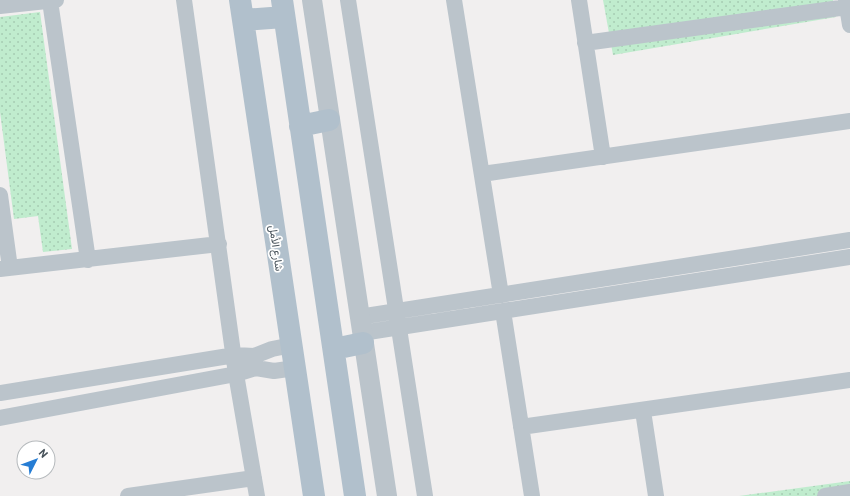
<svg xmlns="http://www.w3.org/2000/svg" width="850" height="496" font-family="Barlow,Vazirmatn,sans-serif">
  <defs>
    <pattern id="park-dots" width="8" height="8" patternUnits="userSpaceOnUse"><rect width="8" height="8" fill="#c0ecce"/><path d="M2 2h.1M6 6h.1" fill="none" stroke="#a6ccb3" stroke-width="1.8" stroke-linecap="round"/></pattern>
  </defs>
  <rect width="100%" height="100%" fill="#f1efef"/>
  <!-- park -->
  <path fill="url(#park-dots)" d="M603 0H833L836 17 613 55Z
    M40 12 72 249 43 252 38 216 14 219 0 112V17Z
    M850 481V496H739Z"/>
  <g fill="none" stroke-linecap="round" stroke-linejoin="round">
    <!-- minor -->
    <path stroke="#bbc4cb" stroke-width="16" d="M184 0 236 374 257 496
      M348 0 425 496
      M454 0 501 295
      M579 0 603 157
      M846 0 850 25
      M50 1 88 260
      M0 6 56 0
      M585 43 847 7
      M482 174 850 121
      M0 195 10 268
      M0 269 219 244
      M503 311 532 496
      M359 317 850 240
      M362 333 850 257
      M0 393 235 355 254 356 272 349 292 345
      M643 411 656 496
      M0 418 236 374 256 368 274 371 295 368
      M521 427 850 380
      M128 496 254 478
      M825 496 850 492"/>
    <!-- tertiary -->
    <path stroke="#bbc4cb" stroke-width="20" d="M312 0 387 496"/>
    <!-- primary -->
    <path stroke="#b1c0cc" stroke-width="22" d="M240 0 314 496
      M282 0 355 496
      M243 20 284 17
      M300 126 329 120
      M334 349 363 343"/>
  </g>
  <g text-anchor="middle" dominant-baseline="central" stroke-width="3.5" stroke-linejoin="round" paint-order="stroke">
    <!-- street labels -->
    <g font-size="11" fill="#48535b" stroke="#fff">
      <text transform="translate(277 248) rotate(82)">شارع الأمل</text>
    </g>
  </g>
  <!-- north arrow -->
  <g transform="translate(36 460) rotate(48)"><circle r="19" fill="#ffffff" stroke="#b6babd"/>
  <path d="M0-3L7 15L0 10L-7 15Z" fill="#267dd4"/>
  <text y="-6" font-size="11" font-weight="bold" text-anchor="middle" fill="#48535b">N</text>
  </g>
</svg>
